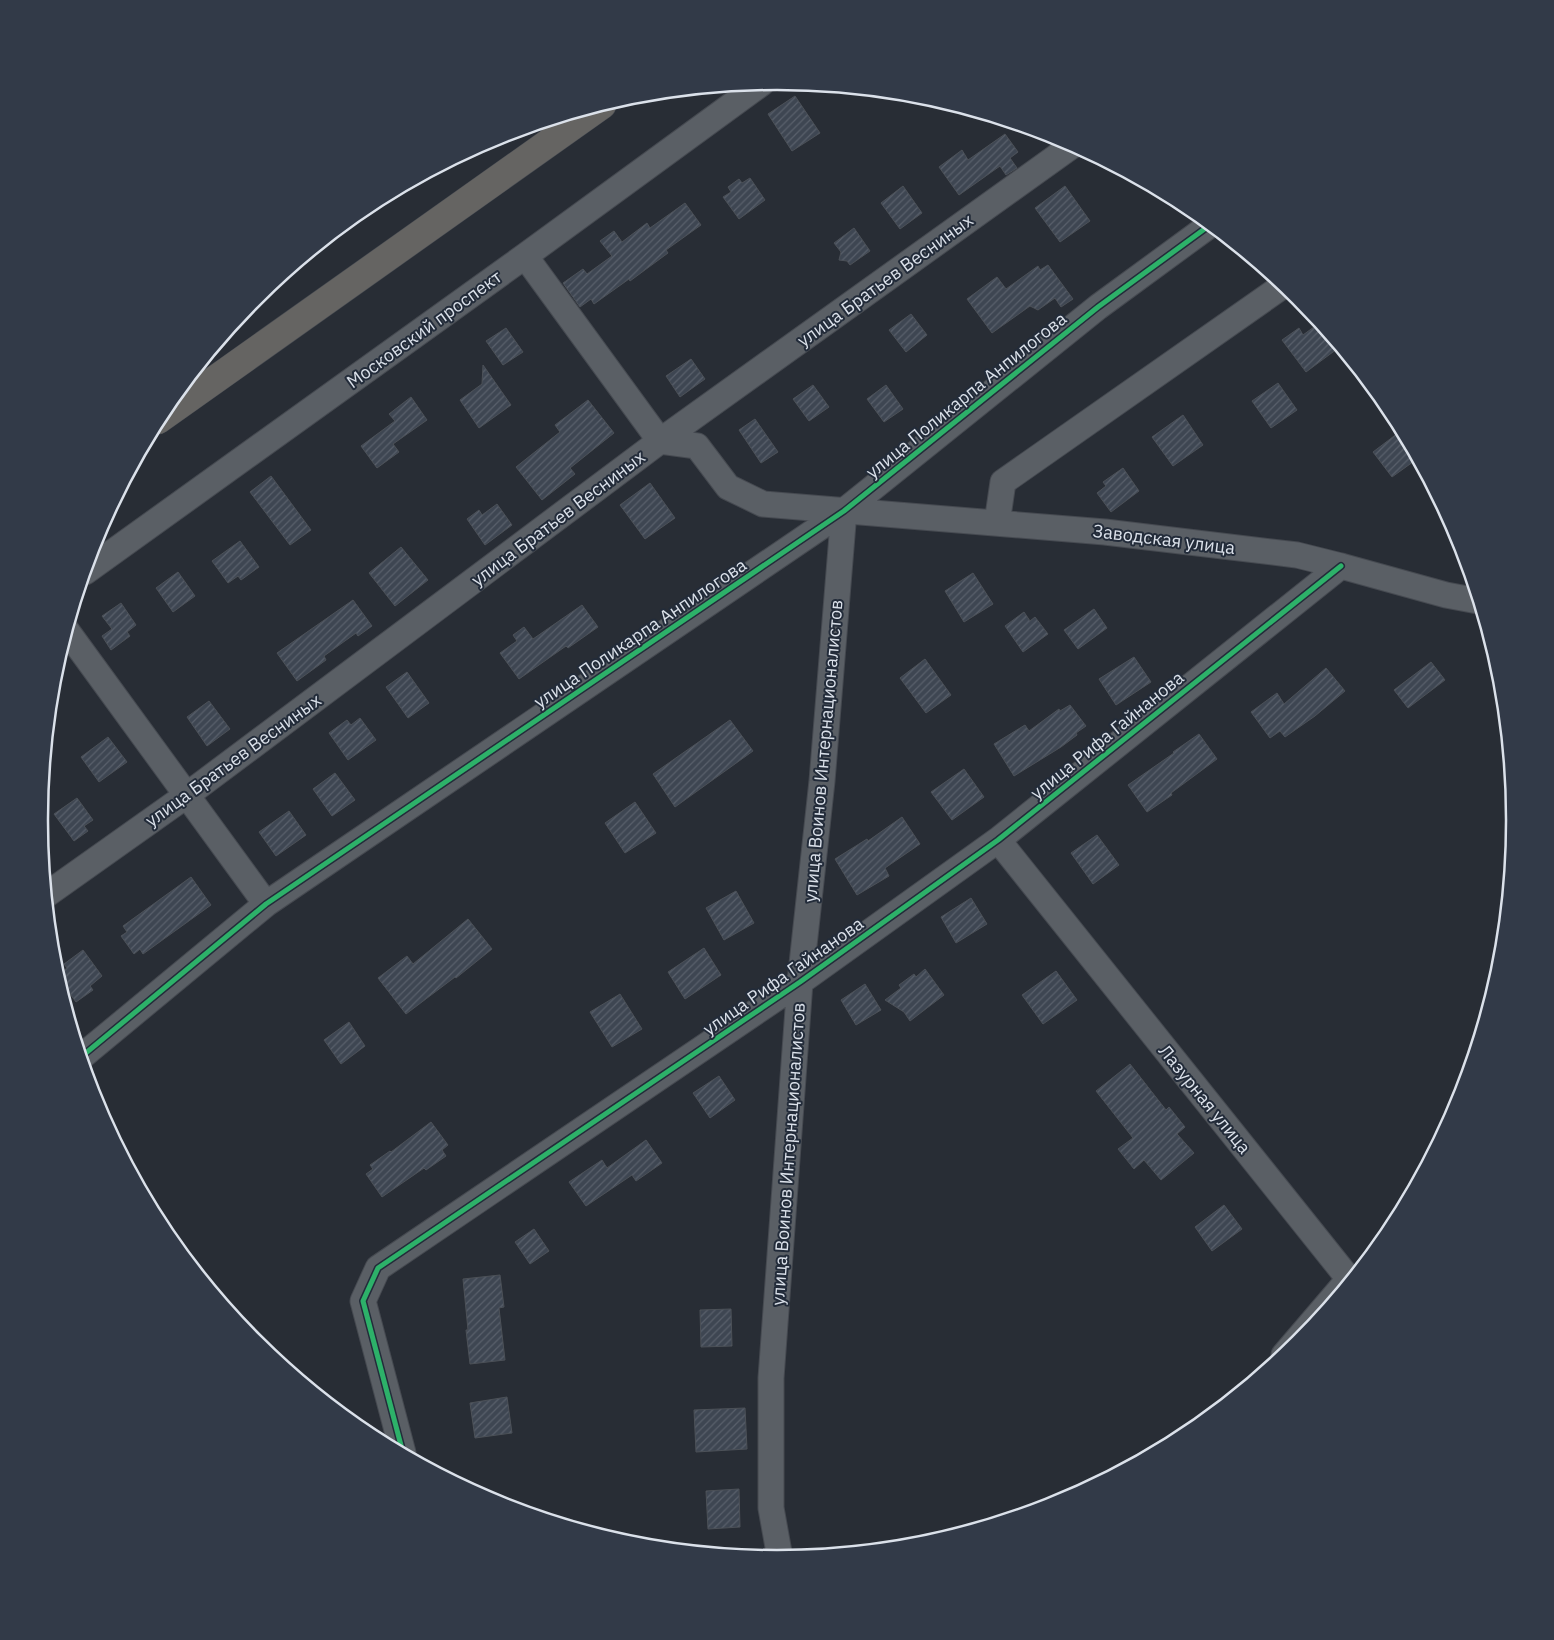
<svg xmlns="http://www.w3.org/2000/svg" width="1554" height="1640" font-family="'IBM Plex Sans',sans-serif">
  <defs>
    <pattern id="building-hatch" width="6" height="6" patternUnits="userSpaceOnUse" patternTransform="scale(1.25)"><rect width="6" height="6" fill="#3e4652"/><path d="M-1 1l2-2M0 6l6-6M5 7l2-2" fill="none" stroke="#59606b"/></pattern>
  </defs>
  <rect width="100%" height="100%" fill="#282d35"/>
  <!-- building -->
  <path fill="url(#building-hatch)" stroke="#4c5158" d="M795 96 820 133 792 151 768 114Z
    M1005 134 1018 152 1010 158 1017 168 1006 175 1000 166 959 195 939 167 962 150 968 160Z
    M750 178 765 200 739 219 723 197 731 192 728 187 739 179 742 183Z
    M903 186 922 213 900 229 881 203Z
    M1065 186 1090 221 1060 242 1035 208Z
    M685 203 701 225 666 250 668 253 630 281 629 279 594 304 591 299 580 307 563 283 583 269 587 274 612 256 600 241 614 231 622 242 647 223 650 228Z
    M854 228 870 251 850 265 847 261 839 260 841 252 834 243Z
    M1048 265 1073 299 1061 307 1055 298 1038 310 1030 306 992 333 967 299 997 277 1006 289 1038 266 1040 270Z
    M911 314 927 335 906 352 889 330Z
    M1318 324 1337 349 1306 372 1282 340 1299 328 1303 335Z
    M506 328 523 352 503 365 486 341Z
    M691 359 705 379 680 397 666 376Z
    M483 365 511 405 479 428 460 400 482 384Z
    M1278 383 1297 410 1271 428 1252 401Z
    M813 385 829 407 809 421 793 399Z
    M886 385 903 409 884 422 867 399Z
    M411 397 427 420 393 444 399 452 377 468 361 446 395 421 389 414Z
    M588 400 614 433 570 468 575 474 542 500 516 467 560 432 555 425Z
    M1183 415 1203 445 1173 466 1152 437Z
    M755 419 778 452 761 463 739 430Z
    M1402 430 1417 459 1392 477 1373 452Z
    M1123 468 1139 491 1111 512 1097 493 1106 486 1103 482Z
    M271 476 311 530 290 545 250 492Z
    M650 483 675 518 645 539 620 505Z
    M497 504 512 525 485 545 467 519 479 510 482 515Z
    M240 541 259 567 241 580 238 576 228 583 212 561Z
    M401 547 428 580 395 606 369 573Z
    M178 572 195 596 173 612 156 588Z
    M973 573 993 604 964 622 945 591Z
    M353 600 372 626 358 636 356 633 324 656 326 660 297 681 277 653Z
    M121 603 136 625 127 632 130 636 111 650 102 636 112 629 102 616Z
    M582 605 598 627 568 648 566 646 519 679 500 653 517 641 513 635 524 627 533 639Z
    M1094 609 1107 628 1078 649 1064 630Z
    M1024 612 1030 621 1035 617 1048 634 1023 652 1005 626Z
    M1134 657 1151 682 1116 705 1099 679Z
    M925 659 951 695 926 713 900 678Z
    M1431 662 1445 680 1408 708 1394 690Z
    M1326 668 1345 691 1315 716 1285 737 1280 731 1270 738 1251 712 1277 693 1284 704Z
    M407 672 429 703 408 718 386 687Z
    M209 701 230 729 207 746 187 717Z
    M1070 705 1086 726 1076 733 1077 735 1061 747 1014 776 994 744 1025 725 1029 731 1059 709 1060 711Z
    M360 718 376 740 348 760 329 733 347 720 351 725Z
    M730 720 753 751 675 807 653 774Z
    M1199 734 1217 759 1171 793 1172 795 1147 812 1128 785 1174 753 1173 752Z
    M108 737 127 762 99 782 81 757Z
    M964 769 984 797 952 820 931 792Z
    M335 773 355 800 332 816 313 789Z
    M77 798 93 820 84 826 88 831 74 841 54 814Z
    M635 802 656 833 625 853 605 823Z
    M289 811 306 835 276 856 259 832Z
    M902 817 920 844 885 868 889 876 857 895 835 859 867 839 868 841Z
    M1097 835 1119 865 1093 884 1071 853Z
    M191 877 211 905 143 954 140 949 134 954 121 936 127 932 123 926Z
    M736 891 754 923 724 940 706 908Z
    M971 898 987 924 956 943 941 917Z
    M468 919 492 949 456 978 455 977 406 1014 378 978 407 956 413 964Z
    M704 948 721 975 685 999 668 972Z
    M83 950 102 976 90 986 93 990 76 1002 57 976 67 968 64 964Z
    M925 969 944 995 910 1021 904 1012 885 1000 901 988 899 985 914 974 916 977Z
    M1056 971 1077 1000 1043 1024 1022 995Z
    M865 984 881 1010 856 1025 841 1000Z
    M620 994 642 1029 612 1047 590 1012Z
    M349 1022 365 1046 341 1064 324 1040Z
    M1130 1064 1166 1110 1169 1107 1185 1127 1177 1134 1194 1153 1161 1180 1144 1160 1134 1169 1118 1149 1133 1138 1096 1091Z
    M719 1076 735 1100 710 1118 693 1093Z
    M431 1122 448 1145 442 1150 446 1156 426 1170 424 1168 382 1197 366 1174 373 1169 370 1165 390 1151 391 1152Z
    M646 1140 662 1163 636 1181 632 1175 586 1206 569 1182 602 1160 607 1168Z
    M1224 1205 1242 1229 1212 1251 1195 1227Z
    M534 1229 549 1251 530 1264 515 1242Z
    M500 1275 504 1307 499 1308 505 1360 470 1364 466 1330H468L463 1279Z
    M731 1309 732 1346 701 1347 700 1310Z
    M507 1397 512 1433 475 1438 470 1403Z
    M745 1408 747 1449 696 1452 694 1410Z
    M739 1489 740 1527 708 1529 706 1491Z"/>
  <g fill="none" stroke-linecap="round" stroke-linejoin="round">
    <!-- minor casing -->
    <g stroke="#464a51" stroke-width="27">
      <path id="minor" d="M525 256 660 441 697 446 728 487 763 504 1105 532 1297 555 1341 566 1446 595 1478 601
        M997 523 1003 482 1284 285
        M85 572 525 256 762 83
        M67 631 266 904
        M998 840 1349 1279 1284 1355
        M46 895 187 795 660 441 1073 145
        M81 1057 266 904 844 511 1098 307 1210 225
        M403 1453 363 1301 378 1268 800 982 998 840 1341 566
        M780 1558 771 1508V1378L800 982 822 781 844 511"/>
    </g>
    <!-- major casing -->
    <g stroke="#464a51" stroke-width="29">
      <path id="major" d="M158 420 602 105"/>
    </g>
    <!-- minor -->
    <use href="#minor" stroke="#5a5f65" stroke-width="25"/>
    <!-- major -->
    <use href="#major" stroke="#656462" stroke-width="28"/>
    <!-- cycleway casing -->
    <g stroke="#232c3a" stroke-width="8">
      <path id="cycleway" d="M81 1057 266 904 844 511 1098 307 1210 225
        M403 1453 363 1301 378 1268 800 982 998 840 1341 566"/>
    </g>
    <!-- cycleway -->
    <use href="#cycleway" stroke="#2db169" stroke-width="5"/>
  </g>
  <g text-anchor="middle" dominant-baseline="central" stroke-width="4" stroke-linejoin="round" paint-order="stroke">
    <!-- street labels -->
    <g font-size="18" fill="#dbe1ea" stroke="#232c3a">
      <text transform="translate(885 280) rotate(-36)">улица Братьев Весниных</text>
      <text transform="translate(424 329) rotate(-36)">Московский проспект</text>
      <text transform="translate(966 395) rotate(-39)">улица Поликарпа Анпилогова</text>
      <text transform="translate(558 518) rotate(-37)">улица Братьев Весниных</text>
      <text transform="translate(1164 539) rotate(7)">Заводская улица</text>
      <text transform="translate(640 633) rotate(-34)">улица Поликарпа Анпилогова</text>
      <text transform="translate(1107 735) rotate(-39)">улица Рифа Гайнанова</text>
      <text transform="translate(823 751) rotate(-85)">улица Воинов Интернационалистов</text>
      <text transform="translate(233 760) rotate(-36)">улица Братьев Весниных</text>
      <text transform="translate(783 976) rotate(-35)">улица Рифа Гайнанова</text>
      <text transform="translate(1205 1099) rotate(51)">Лазурная улица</text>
      <text transform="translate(788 1154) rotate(-86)">улица Воинов Интернационалистов</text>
    </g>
  </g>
  <!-- crop -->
  <path d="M0 0H1554V1640H0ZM777 90H777A729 729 0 0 1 1506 819V821A729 729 0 0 1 777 1550H777A729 729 0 0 1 48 821V819A729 729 0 0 1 777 90Z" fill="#323a48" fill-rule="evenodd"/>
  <path fill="none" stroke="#dbe1ea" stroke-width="2.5" d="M777 90H777A729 729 0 0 1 1506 819V821A729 729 0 0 1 777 1550H777A729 729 0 0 1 48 821V819A729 729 0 0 1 777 90Z"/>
</svg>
